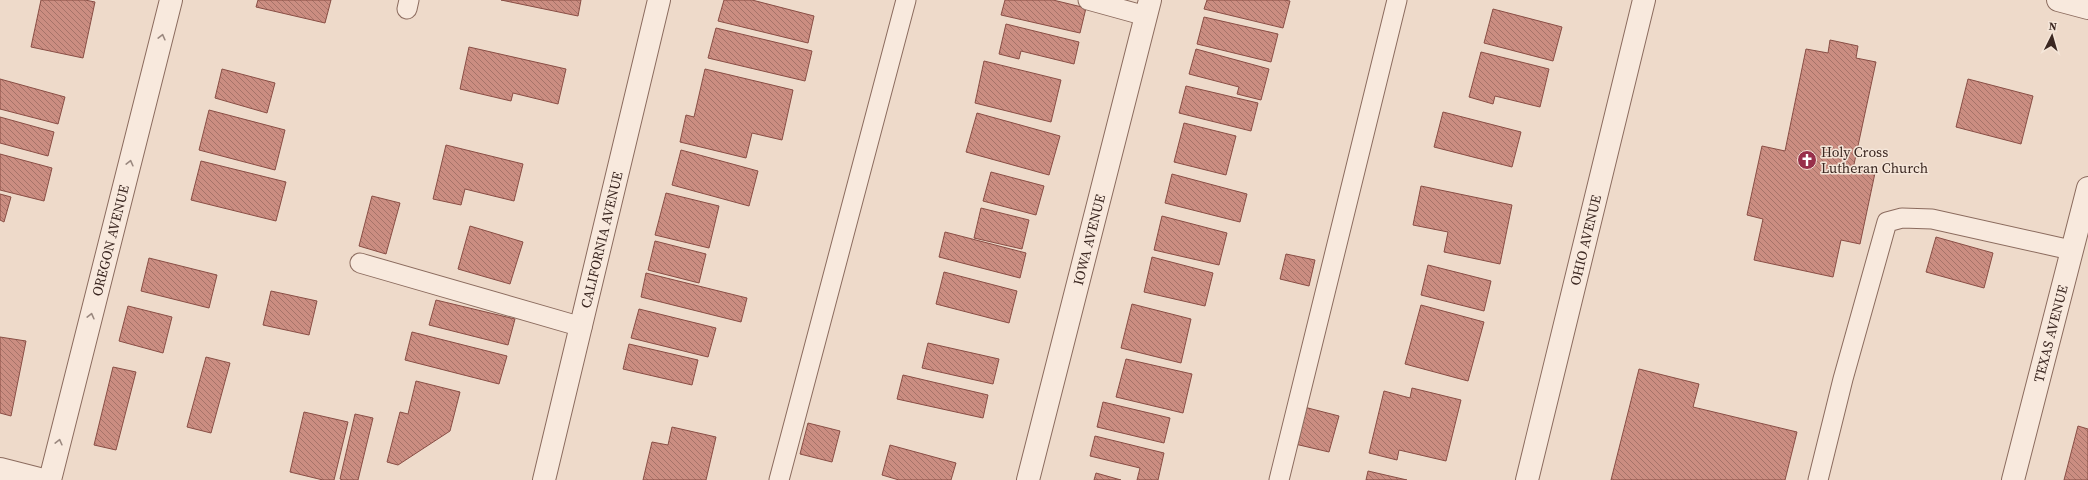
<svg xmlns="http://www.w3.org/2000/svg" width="2088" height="480" font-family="'Source Serif 4',serif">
  <defs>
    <pattern id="building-back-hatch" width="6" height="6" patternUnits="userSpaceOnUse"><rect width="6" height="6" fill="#cb8d81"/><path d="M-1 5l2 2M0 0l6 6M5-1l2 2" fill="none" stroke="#a67369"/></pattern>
  </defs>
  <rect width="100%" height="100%" fill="#eedaca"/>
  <!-- building -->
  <path fill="url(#building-back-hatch)" stroke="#894e45" d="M41 0H85L95 2 83 58 31 47Z
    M258 0H331L325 23 256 7Z
    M501 0H581L578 16Z
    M724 0H752L814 16 808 43 718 21Z
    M1005 0H1053L1086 8 1080 33 1001 15Z
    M1207 0H1284L1290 1 1283 28 1204 9Z
    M1493 9 1562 27 1553 61 1484 43Z
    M1204 17 1278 34 1271 62 1197 44Z
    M1006 24 1079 42 1074 64 1021 51 1019 59 999 54Z
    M716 28 812 51 805 81 708 58Z
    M1830 40 1858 46 1856 58 1876 62 1853 169 1875 173 1860 244 1841 240 1833 277 1754 260 1763 219 1747 215 1762 146 1785 151 1806 49 1828 53Z
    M469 47 566 69 558 104 513 93 511 101 460 89Z
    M1196 49 1269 69 1261 100 1237 94 1239 87 1189 74Z
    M1481 52 1549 69 1540 107 1495 96 1493 104 1469 97Z
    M984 61 1061 80 1051 122 975 103Z
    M222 69 275 83 267 113 215 98Z
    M705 69 793 90 782 140 752 133 746 158 680 142 686 115 694 117Z
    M0 79 65 97 58 124 0 109Z
    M1968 79 2033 96 2021 144 1956 127Z
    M1186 86 1258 103 1251 131 1179 113Z
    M209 110 285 130 275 170 199 150Z
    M1443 112 1521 132 1512 167 1434 147Z
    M977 113 1060 136 1049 175 966 152Z
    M0 117 54 132 48 156 0 143Z
    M1184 123 1236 136 1226 175 1174 162Z
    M446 145 523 164 514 201 465 189 461 205 433 199Z
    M681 150 758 171 749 206 672 185Z
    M0 154 52 168 44 201 0 190Z
    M201 161 286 182 276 221 191 200Z
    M991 172 1044 186 1036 215 983 201Z
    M1172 174 1247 194 1240 222 1165 203Z
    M1421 186 1512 205 1500 264 1444 252 1448 232 1413 225Z
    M666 193 719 206 709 248 655 235Z
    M0 194 11 197 4 222 0 220Z
    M372 196 400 203 386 254 359 246Z
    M981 208 1029 220 1022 249 974 238Z
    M1162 216 1227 233 1219 265 1154 250Z
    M470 226 523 242 510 284 458 269Z
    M945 232 1026 253 1020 278 939 257Z
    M1936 237 1993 253 1984 288 1926 272Z
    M655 241 706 254 699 283 648 270Z
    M1286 254 1315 260 1309 286 1280 279Z
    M1152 257 1213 273 1205 306 1144 292Z
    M149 258 217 275 209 308 141 291Z
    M1428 265 1491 281 1484 311 1421 295Z
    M944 272 1017 291 1009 323 936 304Z
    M646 273 747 298 741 322 641 297Z
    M271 291 317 301 309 335 263 325Z
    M436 300 515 319 508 345 429 325Z
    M1132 304 1191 319 1181 363 1121 348Z
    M1421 305 1484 322 1468 381 1405 364Z
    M128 306 172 317 163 353 119 341Z
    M639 309 716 328 708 357 631 338Z
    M412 332 507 356 499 384 405 360Z
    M0 337 26 341 11 416 0 413Z
    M928 343 999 359 993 384 922 368Z
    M629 344 698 360 692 385 623 369Z
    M206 357 230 363 211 433 187 427Z
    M1126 359 1192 374 1183 413 1116 397Z
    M113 367 136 372 116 450 94 445Z
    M1639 369 1699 384 1693 407 1797 432 1785 480H1611Z
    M903 375 988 395 983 418 897 399Z
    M416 381 460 392 450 431 398 465 387 462 400 412 408 414Z
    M1412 388 1461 400 1446 461 1399 450 1397 460 1369 453 1384 391 1410 398Z
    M1103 402 1170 418 1164 443 1097 427Z
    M1304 407 1339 416 1329 452 1295 444Z
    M304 412 348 422 334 480H323L290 472Z
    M355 414 373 418 358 480H343L340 479Z
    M808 423 840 431 832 462 800 454Z
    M2078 426 2088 429V480H2064Z
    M672 427 716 437 706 480H643L652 442 668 445Z
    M1095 436 1164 453 1158 480H1137L1140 468 1090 456Z
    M890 445 956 463 951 480H899L882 475Z
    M1368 471 1407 480H1366Z
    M1096 473 1121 480H1094Z"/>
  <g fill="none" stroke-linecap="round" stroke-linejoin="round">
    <!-- service casing -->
    <g stroke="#8b6b5e" stroke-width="21">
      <path id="service" d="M1088 0 1146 16
        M407 9 409 0
        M360 263 582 327
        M779 480 906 0
        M1279 480 1397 0
        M1818 480 1843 379 1887 222 1902 218 1932 219 2071 250"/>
    </g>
    <!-- minor casing -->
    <g stroke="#8b6b5e" stroke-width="24">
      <g id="minor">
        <path d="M2058 0 2088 8"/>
        <path d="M0 469 43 480"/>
        <path id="s1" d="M50 480 171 0"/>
        <path id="s2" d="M544 480 659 0"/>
        <path id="s3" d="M1028 480 1150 0"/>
        <path id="s4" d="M1527 480 1644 0"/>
        <path id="s5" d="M2013 480 2088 188"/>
      </g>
    </g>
    <!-- service -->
    <use href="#service" stroke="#f8e9dd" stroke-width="19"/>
    <!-- minor -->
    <use href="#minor" stroke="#f8e9dd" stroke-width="22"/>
  </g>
  <!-- one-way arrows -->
  <defs><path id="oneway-chevron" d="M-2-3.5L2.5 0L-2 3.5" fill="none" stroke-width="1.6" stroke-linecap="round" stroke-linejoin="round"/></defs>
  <g stroke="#9a887f">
    <use href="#oneway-chevron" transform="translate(162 37) rotate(-76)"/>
    <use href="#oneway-chevron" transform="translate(130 163) rotate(-76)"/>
    <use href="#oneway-chevron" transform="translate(91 316) rotate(-76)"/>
    <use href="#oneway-chevron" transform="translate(59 442) rotate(-76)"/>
  </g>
  <!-- icons -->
  <defs>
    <g id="church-disc" transform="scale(1)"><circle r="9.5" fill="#98304b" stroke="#f5e6d9"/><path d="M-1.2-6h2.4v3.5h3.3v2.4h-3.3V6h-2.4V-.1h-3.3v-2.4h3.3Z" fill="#fff"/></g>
  </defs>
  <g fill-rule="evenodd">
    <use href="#church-disc" x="1807" y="160"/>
  </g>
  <g text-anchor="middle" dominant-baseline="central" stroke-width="3" stroke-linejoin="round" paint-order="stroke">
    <!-- poi labels -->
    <g font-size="14" fill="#3b2721" stroke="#f5e6d9" text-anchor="start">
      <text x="1821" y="152">Holy Cross<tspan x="1821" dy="16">Lutheran Church</tspan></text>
    </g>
    <!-- street labels -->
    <g font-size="14" fill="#3b2721" stroke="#f5e6d9">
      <text stroke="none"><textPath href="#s1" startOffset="247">OREGON AVENUE</textPath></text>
      <text stroke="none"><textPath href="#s2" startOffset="247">CALIFORNIA AVENUE</textPath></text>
      <text stroke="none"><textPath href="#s3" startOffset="248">IOWA AVENUE</textPath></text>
      <text stroke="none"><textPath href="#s4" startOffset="247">OHIO AVENUE</textPath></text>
      <text stroke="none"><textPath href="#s5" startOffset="151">TEXAS AVENUE</textPath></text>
    </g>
  </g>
  <!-- north arrow -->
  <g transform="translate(2052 36) rotate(5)" stroke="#f5e6d9" stroke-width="3" paint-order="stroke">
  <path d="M0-3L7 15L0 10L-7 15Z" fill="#3b2721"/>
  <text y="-6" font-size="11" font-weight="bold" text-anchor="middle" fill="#3b2721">N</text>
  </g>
</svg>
